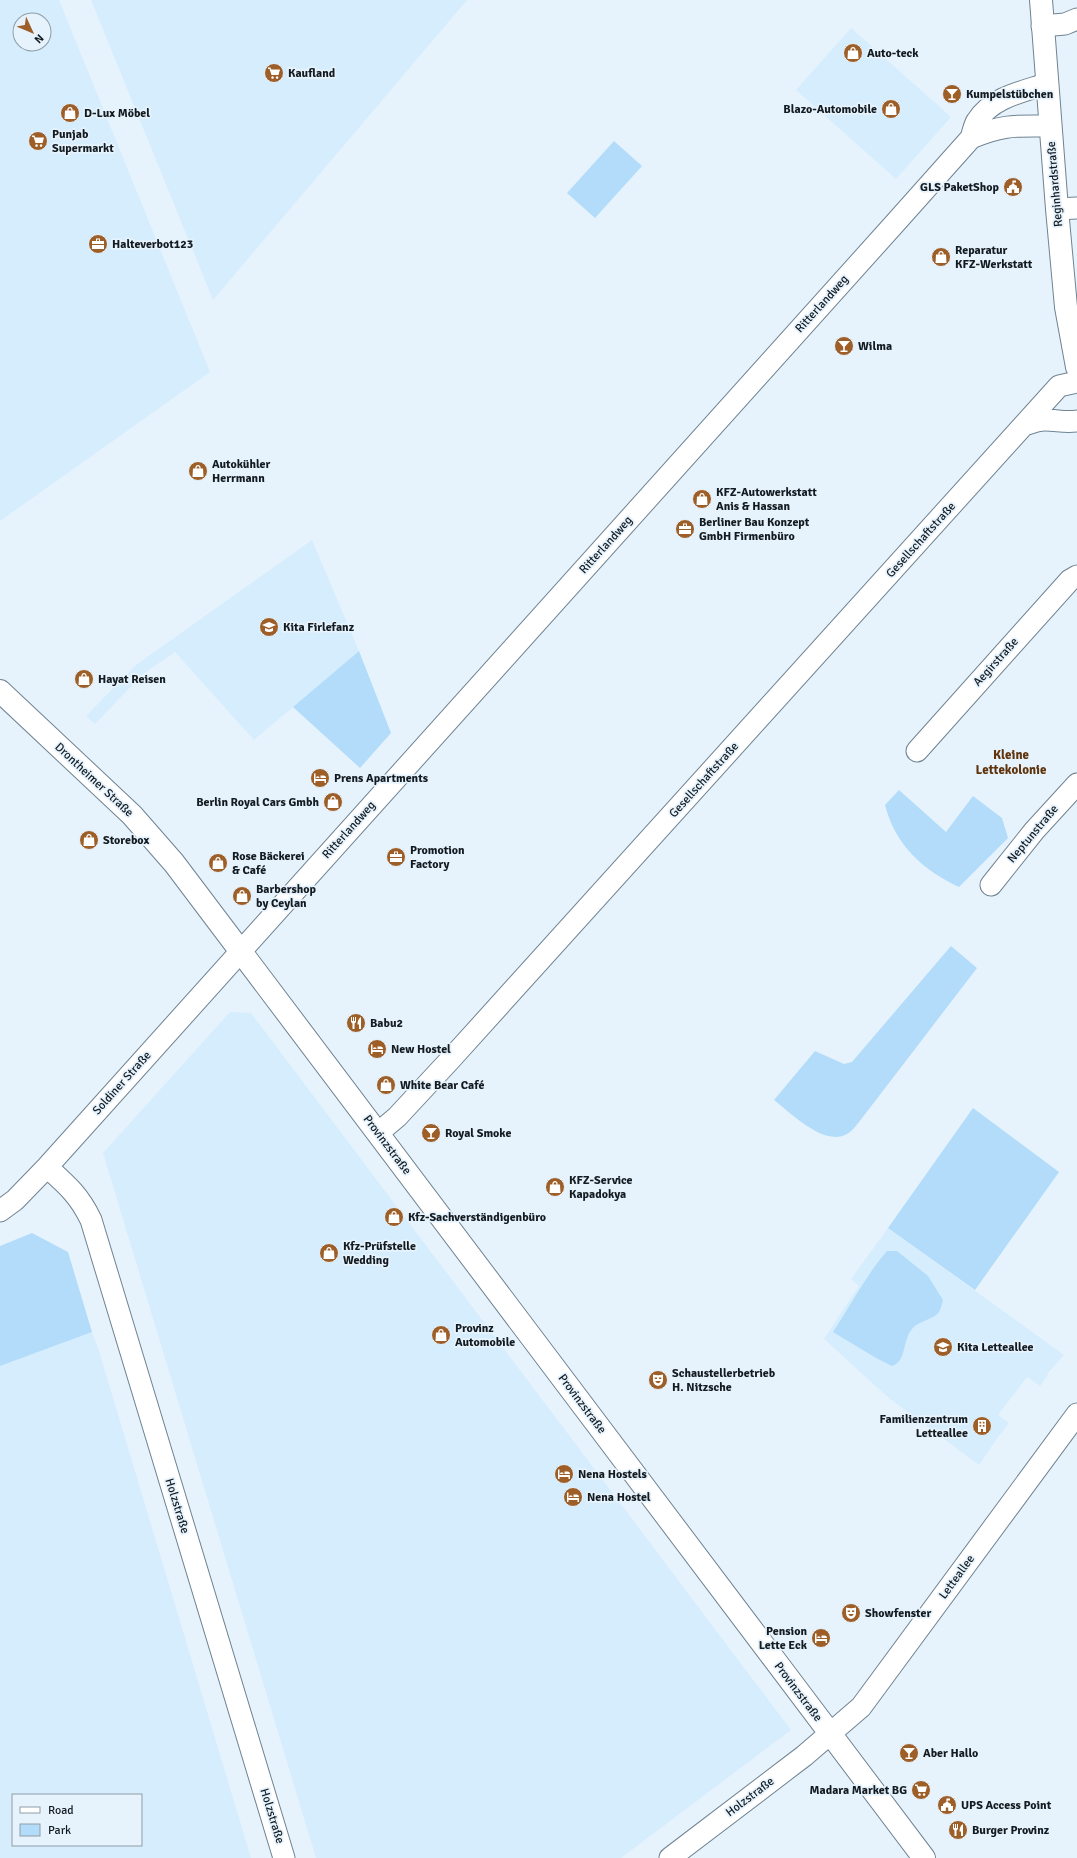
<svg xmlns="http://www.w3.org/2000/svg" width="1077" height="1858" font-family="Signika,sans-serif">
  <rect width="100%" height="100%" fill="#e6f3fd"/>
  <!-- built -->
  <path fill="#d5edfd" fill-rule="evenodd" d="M0 0H59L210 372 0 521ZM20 20H44V44H20Z
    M91 0H467L213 300Z
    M851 28 951 117 896 179 796 90Z
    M312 540 359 651 254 740 175 652 143 674 95 724 86 716 136 665Z
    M230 1012 251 1013 791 1730 621 1858H316L103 1153Z
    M888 1228 1064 1355 1047 1374 1048 1375 1040 1386 1027 1377 998 1415 1009 1423 1001 1434H1000L979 1465 890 1399 824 1339 859 1286 851 1279Z
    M92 1332 99 1351 251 1858H0V1366ZM13 1795H141V1845H13Z"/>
  <!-- green -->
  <path fill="#b2dcf9" d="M614 141 642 166 595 218 567 193Z
    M359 651 391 733 360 768 293 707Z
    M899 790 946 832 973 796 1002 818 1008 838 959 887C923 870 895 845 885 805Z
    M951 946 977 968 866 1113C861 1119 854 1130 847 1134 824 1147 791 1113 774 1100L815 1051 844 1064 852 1062Z
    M973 1108 1059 1172 975 1290 888 1228Z
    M32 1233 68 1252 92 1332 0 1366V1246Z
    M887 1251H897L928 1276 943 1300C942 1303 941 1309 939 1312 933 1320 918 1321 912 1329 902 1341 907 1361 892 1366L876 1358 833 1332C851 1305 866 1275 887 1251Z"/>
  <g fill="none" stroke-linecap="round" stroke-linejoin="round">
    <!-- street casing -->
    <g stroke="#6f8391" stroke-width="23">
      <path id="street" d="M1042 26 1065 24 1077 19
        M971 138C1003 124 1017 126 1050 126
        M1057 209 1077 208
        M1027 424C1033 422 1039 420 1045 420 1057 420 1065 423 1077 421
        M917 751 1070 580 1077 576
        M991 885 1034 831 1077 784
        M378 1133 397 1117 449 1061 1059 386 1077 382
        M47 1167C67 1185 79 1195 91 1220L284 1858
        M0 1211 15 1200 47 1167 897 221 971 138C973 133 974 125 977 121 992 97 1022 92 1046 84
        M670 1858 804 1756 861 1707 1077 1414"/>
    </g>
    <!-- secondary casing -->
    <g stroke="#6f8391" stroke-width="24">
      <path id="secondary" d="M1041 0 1057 209 1066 307 1077 367
        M0 691 132 815 174 863 924 1858"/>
    </g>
    <!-- street -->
    <use href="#street" stroke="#fff" stroke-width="21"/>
    <!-- secondary -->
    <use href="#secondary" stroke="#fff" stroke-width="22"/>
  </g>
  <!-- icons -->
  <defs>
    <g id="shop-disc" transform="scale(1)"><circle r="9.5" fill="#9e5e27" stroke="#e6f3fd"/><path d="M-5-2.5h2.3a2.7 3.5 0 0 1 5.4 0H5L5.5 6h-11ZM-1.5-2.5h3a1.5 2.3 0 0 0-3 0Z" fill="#fff"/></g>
    <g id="supermarket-disc" transform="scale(1)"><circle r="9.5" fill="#9e5e27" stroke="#e6f3fd"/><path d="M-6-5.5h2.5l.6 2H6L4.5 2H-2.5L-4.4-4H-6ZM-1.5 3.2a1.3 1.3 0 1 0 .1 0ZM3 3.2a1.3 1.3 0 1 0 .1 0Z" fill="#fff"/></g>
    <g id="bar-disc" transform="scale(1)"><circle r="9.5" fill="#9e5e27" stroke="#e6f3fd"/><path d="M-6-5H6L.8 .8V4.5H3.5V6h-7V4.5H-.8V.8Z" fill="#fff"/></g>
    <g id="civic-disc" transform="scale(1)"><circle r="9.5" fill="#9e5e27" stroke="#e6f3fd"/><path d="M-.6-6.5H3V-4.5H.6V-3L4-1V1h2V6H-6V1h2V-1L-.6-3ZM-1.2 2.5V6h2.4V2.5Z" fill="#fff"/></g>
    <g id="office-disc" transform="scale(1)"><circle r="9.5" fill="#9e5e27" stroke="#e6f3fd"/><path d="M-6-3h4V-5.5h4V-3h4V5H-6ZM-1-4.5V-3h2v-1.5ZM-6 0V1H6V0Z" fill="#fff"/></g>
    <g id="school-disc" transform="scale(1)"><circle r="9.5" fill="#9e5e27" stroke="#e6f3fd"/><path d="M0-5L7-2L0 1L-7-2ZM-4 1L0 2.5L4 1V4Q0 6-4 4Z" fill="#fff"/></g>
    <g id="hotel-disc" transform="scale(1)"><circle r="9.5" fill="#9e5e27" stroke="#e6f3fd"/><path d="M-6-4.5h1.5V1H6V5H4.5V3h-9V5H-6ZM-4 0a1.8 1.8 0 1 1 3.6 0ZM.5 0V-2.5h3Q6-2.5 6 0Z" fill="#fff"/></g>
    <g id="restaurant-disc" transform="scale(1)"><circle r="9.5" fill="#9e5e27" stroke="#e6f3fd"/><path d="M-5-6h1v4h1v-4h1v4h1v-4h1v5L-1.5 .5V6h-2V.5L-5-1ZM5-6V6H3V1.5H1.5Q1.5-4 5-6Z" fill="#fff"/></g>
    <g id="theatre-disc" transform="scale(1)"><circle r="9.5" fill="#9e5e27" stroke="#e6f3fd"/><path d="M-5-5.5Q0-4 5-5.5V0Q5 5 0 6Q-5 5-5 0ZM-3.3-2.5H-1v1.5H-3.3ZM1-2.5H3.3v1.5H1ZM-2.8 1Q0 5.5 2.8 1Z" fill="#fff"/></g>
    <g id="building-disc" transform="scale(1)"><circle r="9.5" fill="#9e5e27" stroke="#e6f3fd"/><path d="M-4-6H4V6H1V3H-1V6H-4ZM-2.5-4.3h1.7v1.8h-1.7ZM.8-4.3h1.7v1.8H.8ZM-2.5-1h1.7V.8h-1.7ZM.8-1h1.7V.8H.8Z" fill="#fff"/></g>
  </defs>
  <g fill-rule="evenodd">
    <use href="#shop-disc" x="853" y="53"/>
    <use href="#supermarket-disc" x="274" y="73"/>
    <use href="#bar-disc" x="952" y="94"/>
    <use href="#shop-disc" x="891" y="109"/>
    <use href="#shop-disc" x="70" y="113"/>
    <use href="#supermarket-disc" x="38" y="141"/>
    <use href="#civic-disc" x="1013" y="187"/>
    <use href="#office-disc" x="98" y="244"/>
    <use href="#shop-disc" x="941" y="257"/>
    <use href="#bar-disc" x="844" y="346"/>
    <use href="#shop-disc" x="198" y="471"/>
    <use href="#shop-disc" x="702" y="499"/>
    <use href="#office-disc" x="685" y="529"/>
    <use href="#school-disc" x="269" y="627"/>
    <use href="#shop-disc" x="84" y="679"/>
    <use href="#hotel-disc" x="320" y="778"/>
    <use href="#shop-disc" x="333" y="802"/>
    <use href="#shop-disc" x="89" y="840"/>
    <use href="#office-disc" x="396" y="857"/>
    <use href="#shop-disc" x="218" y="863"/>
    <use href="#shop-disc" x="242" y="896"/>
    <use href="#restaurant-disc" x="356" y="1023"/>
    <use href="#hotel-disc" x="377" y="1049"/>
    <use href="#shop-disc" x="386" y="1085"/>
    <use href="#bar-disc" x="431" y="1133"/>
    <use href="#shop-disc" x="555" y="1187"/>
    <use href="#shop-disc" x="394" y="1217"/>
    <use href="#shop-disc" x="329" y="1253"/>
    <use href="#shop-disc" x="441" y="1335"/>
    <use href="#school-disc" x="943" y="1347"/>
    <use href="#theatre-disc" x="658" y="1380"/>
    <use href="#building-disc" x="982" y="1426"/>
    <use href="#hotel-disc" x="564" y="1474"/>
    <use href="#hotel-disc" x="573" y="1497"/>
    <use href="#theatre-disc" x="851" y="1613"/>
    <use href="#hotel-disc" x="821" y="1638"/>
    <use href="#bar-disc" x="909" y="1753"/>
    <use href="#supermarket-disc" x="921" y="1790"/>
    <use href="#civic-disc" x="947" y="1805"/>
    <use href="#restaurant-disc" x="958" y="1830"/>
  </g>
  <g text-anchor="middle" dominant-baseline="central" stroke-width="3.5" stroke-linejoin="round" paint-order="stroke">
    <!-- poi labels -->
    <g font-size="12" font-weight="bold" fill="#131b21" stroke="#e6f3fd" text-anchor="start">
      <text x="867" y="53">Auto-teck</text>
      <text x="288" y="73">Kaufland</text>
      <text x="966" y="94">Kumpelstübchen</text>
      <text x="877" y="109" text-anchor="end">Blazo-Automobile</text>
      <text x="84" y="113">D-Lux Möbel</text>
      <text x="52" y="134">Punjab<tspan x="52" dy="14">Supermarkt</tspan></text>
      <text x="999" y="187" text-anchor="end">GLS PaketShop</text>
      <text x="112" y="244">Halteverbot123</text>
      <text x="955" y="250">Reparatur<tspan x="955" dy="14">KFZ-Werkstatt</tspan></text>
      <text x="858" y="346">Wilma</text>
      <text x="212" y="464">Autokühler<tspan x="212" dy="14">Herrmann</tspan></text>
      <text x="716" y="492">KFZ-Autowerkstatt<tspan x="716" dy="14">Anis &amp; Hassan</tspan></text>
      <text x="699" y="522">Berliner Bau Konzept<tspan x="699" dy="14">GmbH Firmenbüro</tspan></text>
      <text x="283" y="627">Kita Firlefanz</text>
      <text x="98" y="679">Hayat Reisen</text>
      <text x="334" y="778">Prens Apartments</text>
      <text x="319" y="802" text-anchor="end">Berlin Royal Cars Gmbh</text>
      <text x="103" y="840">Storebox</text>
      <text x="410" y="850">Promotion<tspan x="410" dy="14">Factory</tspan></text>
      <text x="232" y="856">Rose Bäckerei<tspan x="232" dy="14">&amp; Café</tspan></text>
      <text x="256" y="889">Barbershop<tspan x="256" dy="14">by Ceylan</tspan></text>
      <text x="370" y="1023">Babu2</text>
      <text x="391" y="1049">New Hostel</text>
      <text x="400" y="1085">White Bear Café</text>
      <text x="445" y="1133">Royal Smoke</text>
      <text x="569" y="1180">KFZ-Service<tspan x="569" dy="14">Kapadokya</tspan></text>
      <text x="408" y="1217">Kfz-Sachverständigenbüro</text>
      <text x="343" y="1246">Kfz-Prüfstelle<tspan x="343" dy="14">Wedding</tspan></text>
      <text x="455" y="1328">Provinz<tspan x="455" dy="14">Automobile</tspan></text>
      <text x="957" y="1347">Kita Letteallee</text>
      <text x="672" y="1373">Schaustellerbetrieb<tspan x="672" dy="14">H. Nitzsche</tspan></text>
      <text x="968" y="1419" text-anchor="end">Familienzentrum<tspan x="968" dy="14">Letteallee</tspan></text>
      <text x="578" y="1474">Nena Hostels</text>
      <text x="587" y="1497">Nena Hostel</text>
      <text x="865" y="1613">Showfenster</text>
      <text x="807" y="1631" text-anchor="end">Pension<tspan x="807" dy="14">Lette Eck</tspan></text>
      <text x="923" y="1753">Aber Hallo</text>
      <text x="907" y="1790" text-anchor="end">Madara Market BG</text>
      <text x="961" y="1805">UPS Access Point</text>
      <text x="972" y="1830">Burger Provinz</text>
    </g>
    <!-- street labels -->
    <g font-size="12" fill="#131b21" stroke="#e6f3fd">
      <text transform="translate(1055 184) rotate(-95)">Reginhardstraße</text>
      <text transform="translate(822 304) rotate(-48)">Ritterlandweg</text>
      <text transform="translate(921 540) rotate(-48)">Gesellschaftstraße</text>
      <text transform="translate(606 545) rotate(-48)">Ritterlandweg</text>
      <text transform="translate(996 662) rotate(-48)">Aegirstraße</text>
      <text transform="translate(94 780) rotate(43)">Drontheimer Straße</text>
      <text transform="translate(704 780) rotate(-48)">Gesellschaftstraße</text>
      <text transform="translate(349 830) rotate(-48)">Ritterlandweg</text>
      <text transform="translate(1033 834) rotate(-50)">Neptunstraße</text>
      <text transform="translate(122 1083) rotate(-48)">Soldiner Straße</text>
      <text transform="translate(387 1145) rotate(53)">Provinzstraße</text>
      <text transform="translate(582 1404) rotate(53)">Provinzstraße</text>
      <text transform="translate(177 1506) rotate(73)">Holzstraße</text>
      <text transform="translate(957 1577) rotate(-54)">Letteallee</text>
      <text transform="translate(798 1692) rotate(53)">Provinzstraße</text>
      <text transform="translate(750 1797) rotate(-37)">Holzstraße</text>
      <text transform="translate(272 1816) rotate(73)">Holzstraße</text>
    </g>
    <!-- neighbourhood labels -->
    <g font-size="13" font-weight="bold" fill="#5f340d" stroke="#e6f3fd">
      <text x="1011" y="755">Kleine<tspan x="1011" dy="15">Lettekolonie</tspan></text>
    </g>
  </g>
  <!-- legend -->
  <rect x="12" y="1794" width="130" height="52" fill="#e6f3fd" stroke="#929da5"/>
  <rect x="20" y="1807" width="20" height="6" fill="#ffffff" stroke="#929da5"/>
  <text x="48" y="1814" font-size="12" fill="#131b21">Road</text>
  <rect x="20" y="1824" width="20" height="12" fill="#b2dcf9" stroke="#929da5"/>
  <text x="48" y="1834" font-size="12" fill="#131b21">Park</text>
  <!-- north arrow -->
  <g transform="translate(32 32) rotate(134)"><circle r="19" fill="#e6f3fd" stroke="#929da5"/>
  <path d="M0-3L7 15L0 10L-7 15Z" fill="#9e5e27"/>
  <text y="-6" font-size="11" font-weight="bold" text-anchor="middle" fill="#131b21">N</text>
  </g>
</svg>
